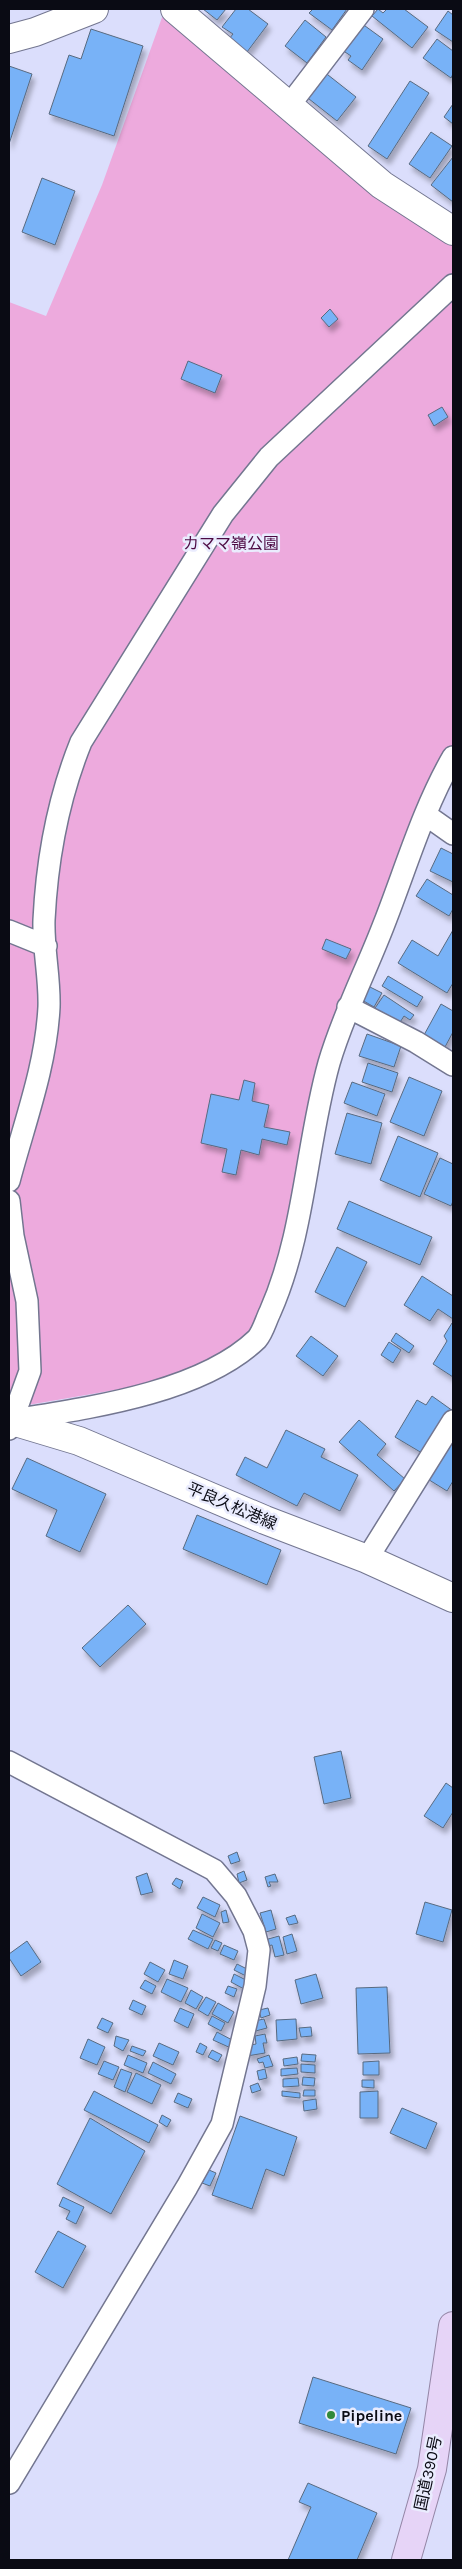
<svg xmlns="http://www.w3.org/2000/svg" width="462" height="2569" font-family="Karla,'Noto Sans JP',sans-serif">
  <defs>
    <filter id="shadow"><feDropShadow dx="3" dy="5.5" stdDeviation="2.5" flood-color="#0004"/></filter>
  </defs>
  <rect width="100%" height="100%" fill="#dbdefc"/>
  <!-- green -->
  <path fill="#edaadd" d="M165 9 288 107 453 218V770L348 1007 259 1336 196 1376 28 1405 9 1421V302L46 316 102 185Z"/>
  <!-- building -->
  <path fill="#78b2f7" stroke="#586a80" filter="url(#shadow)" d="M203 9H226L217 20Z
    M236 9H248L268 24 247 52 229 39 233 34 222 27Z
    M313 9H347L332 30 309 13Z
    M378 9 383 13 387 9H404L428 27 412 48 372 16Z
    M448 11 453 15V42L435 30Z
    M305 20 326 37 307 63 285 46Z
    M361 23 383 39 362 70 348 60 351 56 342 50Z
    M91 29 143 46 114 136 49 114 69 55 81 59Z
    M437 39 453 51V74L451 78 423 58Z
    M9 66 32 74 9 144Z
    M323 71 356 97 337 121 304 95Z
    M410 81 429 93 387 159 368 146Z
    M453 104V124L444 117Z
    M431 132 452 146 430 178 409 164Z
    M453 157V202L431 185Z
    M42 178 75 191 55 245 22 232Z
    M330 309 338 319 329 327 321 318Z
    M188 361 222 375 215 393 181 379Z
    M442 407 448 417 434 426 428 415Z
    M441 848 453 854V882L430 871Z
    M427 879 453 895V909L449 916 416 896Z
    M453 930V983L447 993 398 963 412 940 438 956Z
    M326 939 351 949 346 959 322 949Z
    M388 976 423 997 417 1007 382 986Z
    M370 987 382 993 374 1007 362 1000Z
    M384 995 414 1015 410 1020 404 1016 397 1027 373 1011Z
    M441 1004 453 1011V1032L445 1047 424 1035Z
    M367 1034 401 1046 394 1067 359 1056Z
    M368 1063 398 1073 392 1092 362 1082Z
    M409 1077 442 1091 424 1136 390 1122Z
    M244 1080 255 1083 252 1101 269 1105 264 1127 290 1132 287 1145 262 1139 259 1155 241 1150 236 1175 222 1172 227 1149 201 1143 211 1094 239 1100Z
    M352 1082 385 1094 377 1116 344 1103Z
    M347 1113 382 1123 371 1164 335 1154Z
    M398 1136 438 1153 420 1197 380 1180Z
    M440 1158 453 1164V1201L451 1206 424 1194Z
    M349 1201 432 1237 420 1265 337 1229Z
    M337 1247 367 1262 345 1307 315 1292Z
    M422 1276 453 1296V1319L438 1309 430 1321 404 1305Z
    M452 1323 453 1324V1377L433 1364 447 1341 444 1336Z
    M396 1333 414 1346 409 1353 391 1341Z
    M311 1336 338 1356 323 1376 296 1356Z
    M389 1342 401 1350 393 1363 381 1355Z
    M432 1396 453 1411 427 1456 395 1437 417 1400 426 1405Z
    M359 1420 386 1444 377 1455 405 1479 394 1491 339 1442Z
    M286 1430 325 1449 321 1457 358 1475 340 1511 304 1493 297 1506 236 1475 245 1457 267 1468Z
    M453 1437V1481L447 1491 426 1478Z
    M27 1458 106 1494 80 1552 46 1536 57 1510 12 1489Z
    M197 1515 281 1550 267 1585 183 1549Z
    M128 1605 146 1624 100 1667 82 1648Z
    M341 1751 351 1798 324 1804 314 1757Z
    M446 1783 453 1788V1812L443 1828 424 1816Z
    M237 1852 240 1861 231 1864 228 1856Z
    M244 1871 247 1880 239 1883 237 1874Z
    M147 1873 153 1892 141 1895 136 1877Z
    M275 1874 278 1882H269L271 1886 268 1887 265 1877Z
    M176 1878 183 1881 180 1889 172 1884Z
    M203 1897 220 1905 215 1917 197 1908Z
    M425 1902 452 1910 443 1942 416 1934Z
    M226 1910 229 1922 223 1923 221 1912Z
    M271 1910 276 1929 266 1932 260 1913Z
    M202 1914 220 1923 213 1937 196 1928Z
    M295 1915 298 1923 289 1925 286 1918Z
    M193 1930 213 1939 208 1949 188 1939Z
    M292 1934 297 1951 287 1954 283 1937Z
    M279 1936 284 1955 275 1957 272 1945 263 1947 261 1941Z
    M215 1940 222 1943 218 1951 211 1948Z
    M27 1941 41 1962 21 1976 9 1958V1954Z
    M224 1945 238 1951 234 1960 220 1954Z
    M174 1960 188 1966 183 1979 169 1974Z
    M150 1962 165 1970 158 1982 144 1974Z
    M237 1964 249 1970 246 1976 234 1970Z
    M234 1974 248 1981 244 1989 231 1982Z
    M316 1974 323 1998 301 2004 295 1980Z
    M167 1979 188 1988 181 2002 161 1992Z
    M145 1980 156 1986 152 1994 140 1988Z
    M228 1986 237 1989 234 1997 225 1993Z
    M387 1987 390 2053 358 2054 356 1988Z
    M191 1990 203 1997 196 2009 185 2003Z
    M206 1997 216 2002 208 2016 198 2010Z
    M133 2000 146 2006 142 2015 129 2009Z
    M218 2003 234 2012 228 2023 212 2014Z
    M180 2008 194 2014 188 2028 174 2021Z
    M268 2008 270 2015 261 2018 259 2010Z
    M212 2016 225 2023 221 2031 208 2024Z
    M102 2018 113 2023 108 2033 97 2028Z
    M264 2019 267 2028 252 2032 249 2022Z
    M296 2019 297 2039 277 2041 276 2020Z
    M311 2027 312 2036 301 2037 299 2028Z
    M217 2032 236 2042 233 2049 213 2040Z
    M265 2034 267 2043H263L265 2053 247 2056 245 2046 256 2044 255 2036Z
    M116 2036 129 2040 123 2051 114 2046Z
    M88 2039 105 2047 97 2065 80 2058Z
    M159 2043 179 2052 173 2065 153 2056Z
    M200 2043 207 2047 203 2055 196 2052Z
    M132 2046 146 2051 143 2056 130 2051Z
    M212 2050 222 2055 218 2062 208 2057Z
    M302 2054 316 2055 315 2062 301 2061Z
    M128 2055 147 2063 143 2073 124 2065Z
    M269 2055 273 2066 265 2068 263 2062 259 2063 257 2059Z
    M297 2057 298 2064 284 2066 283 2059Z
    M104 2061 119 2067 113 2080 98 2074Z
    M379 2061V2075H363V2062Z
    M153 2062 176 2074 171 2084 148 2073Z
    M301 2064 315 2065V2073L301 2072Z
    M297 2068 298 2074 281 2076V2069Z
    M121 2069 132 2073 125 2092 114 2087Z
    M265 2069 267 2078 259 2080 257 2071Z
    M136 2073 161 2085 152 2104 127 2092Z
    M303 2077 315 2078 314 2086 302 2085Z
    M298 2078 299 2086 283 2087V2079Z
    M362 2080H374V2088L362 2087Z
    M258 2083 261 2090 252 2093 250 2086Z
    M304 2090H315V2096H303Z
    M94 2091 158 2125 149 2143 84 2110Z
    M282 2091 300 2093V2098L282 2096Z
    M378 2091V2118H360V2092Z
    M178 2093 192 2099 188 2108 174 2102Z
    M316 2099 317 2109 304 2111 303 2101Z
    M402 2108 437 2123 426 2149 390 2133Z
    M162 2115 171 2120 167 2127 159 2122Z
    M240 2116 297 2137 284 2176 266 2169 252 2209 212 2195Z
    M90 2118 145 2151 111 2214 57 2184Z
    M209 2170 216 2173 210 2186 202 2183Z
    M63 2197 84 2207 76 2224 66 2219 70 2211 59 2206Z
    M58 2231 86 2246 63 2288 35 2272Z
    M313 2377 411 2408 396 2454 299 2423Z
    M308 2483 377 2513 357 2560H288L311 2507 299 2502Z"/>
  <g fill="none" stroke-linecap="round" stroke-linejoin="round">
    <!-- minor casing -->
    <g stroke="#737690" stroke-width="24">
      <path id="minor" d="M288 107 363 9
        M426 815 453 834
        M9 931 46 946
        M348 1007 416 1042 453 1065
        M9 1181C24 1124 46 1067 49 1007 50 978 43 949 44 920 47 859 58 799 81 742L223 514 269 457 453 285
        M9 1201 13 1236 27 1301 30 1371 9 1429
        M14 1420C88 1408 201 1393 257 1339 263 1332 266 1320 270 1312 305 1233 306 1145 329 1063 343 1015 366 971 384 924 406 868 423 809 453 757
        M367 1559 453 1421
        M9 1762 214 1870 236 1896 254 1931 259 1950 255 1986 222 2124 187 2187 9 2483"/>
    </g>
    <!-- tertiary casing -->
    <g stroke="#737690" stroke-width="30">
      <path id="tertiary" d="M175 9 382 185 453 231"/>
    </g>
    <!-- secondary casing -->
    <g stroke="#737690" stroke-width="30">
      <path id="secondary" d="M9 39 35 32 94 9
        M9 1420 79 1441 265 1520 367 1559 453 1598"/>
    </g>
    <!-- trunk casing -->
    <g stroke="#9486a6" stroke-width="30">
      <path id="trunk" d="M406 2560 432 2469 453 2326"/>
    </g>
    <!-- minor -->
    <use href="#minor" stroke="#fff" stroke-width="21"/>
    <!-- tertiary -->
    <use href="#tertiary" stroke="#fff" stroke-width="28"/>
    <!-- secondary -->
    <use href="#secondary" stroke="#fff" stroke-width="28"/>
    <!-- trunk -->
    <use href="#trunk" stroke="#e6d4f7" stroke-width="28"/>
  </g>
  <!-- markers -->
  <circle fill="#328a3a" stroke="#eaecfe" stroke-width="2" cx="331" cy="2415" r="5"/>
  <g text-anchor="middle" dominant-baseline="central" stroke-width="5" stroke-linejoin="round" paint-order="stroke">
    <!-- park labels -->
    <g font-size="16" fill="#4d0a43" stroke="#eaecfe">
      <text x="231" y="543">カママ嶺公園</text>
    </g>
    <!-- street labels -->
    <g font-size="16" fill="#0a0b14" stroke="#eaecfe">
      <text transform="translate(232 1506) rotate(23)">平良久松港線</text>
      <text transform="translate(428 2473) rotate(-78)">国道390号</text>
    </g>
    <!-- poi labels -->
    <g font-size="16" font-weight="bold" fill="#0a0b14" stroke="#eaecfe" text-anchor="start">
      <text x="341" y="2415">Pipeline</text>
    </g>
  </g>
  <!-- border -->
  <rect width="462" height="2569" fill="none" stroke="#0a0b14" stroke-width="20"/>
</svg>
